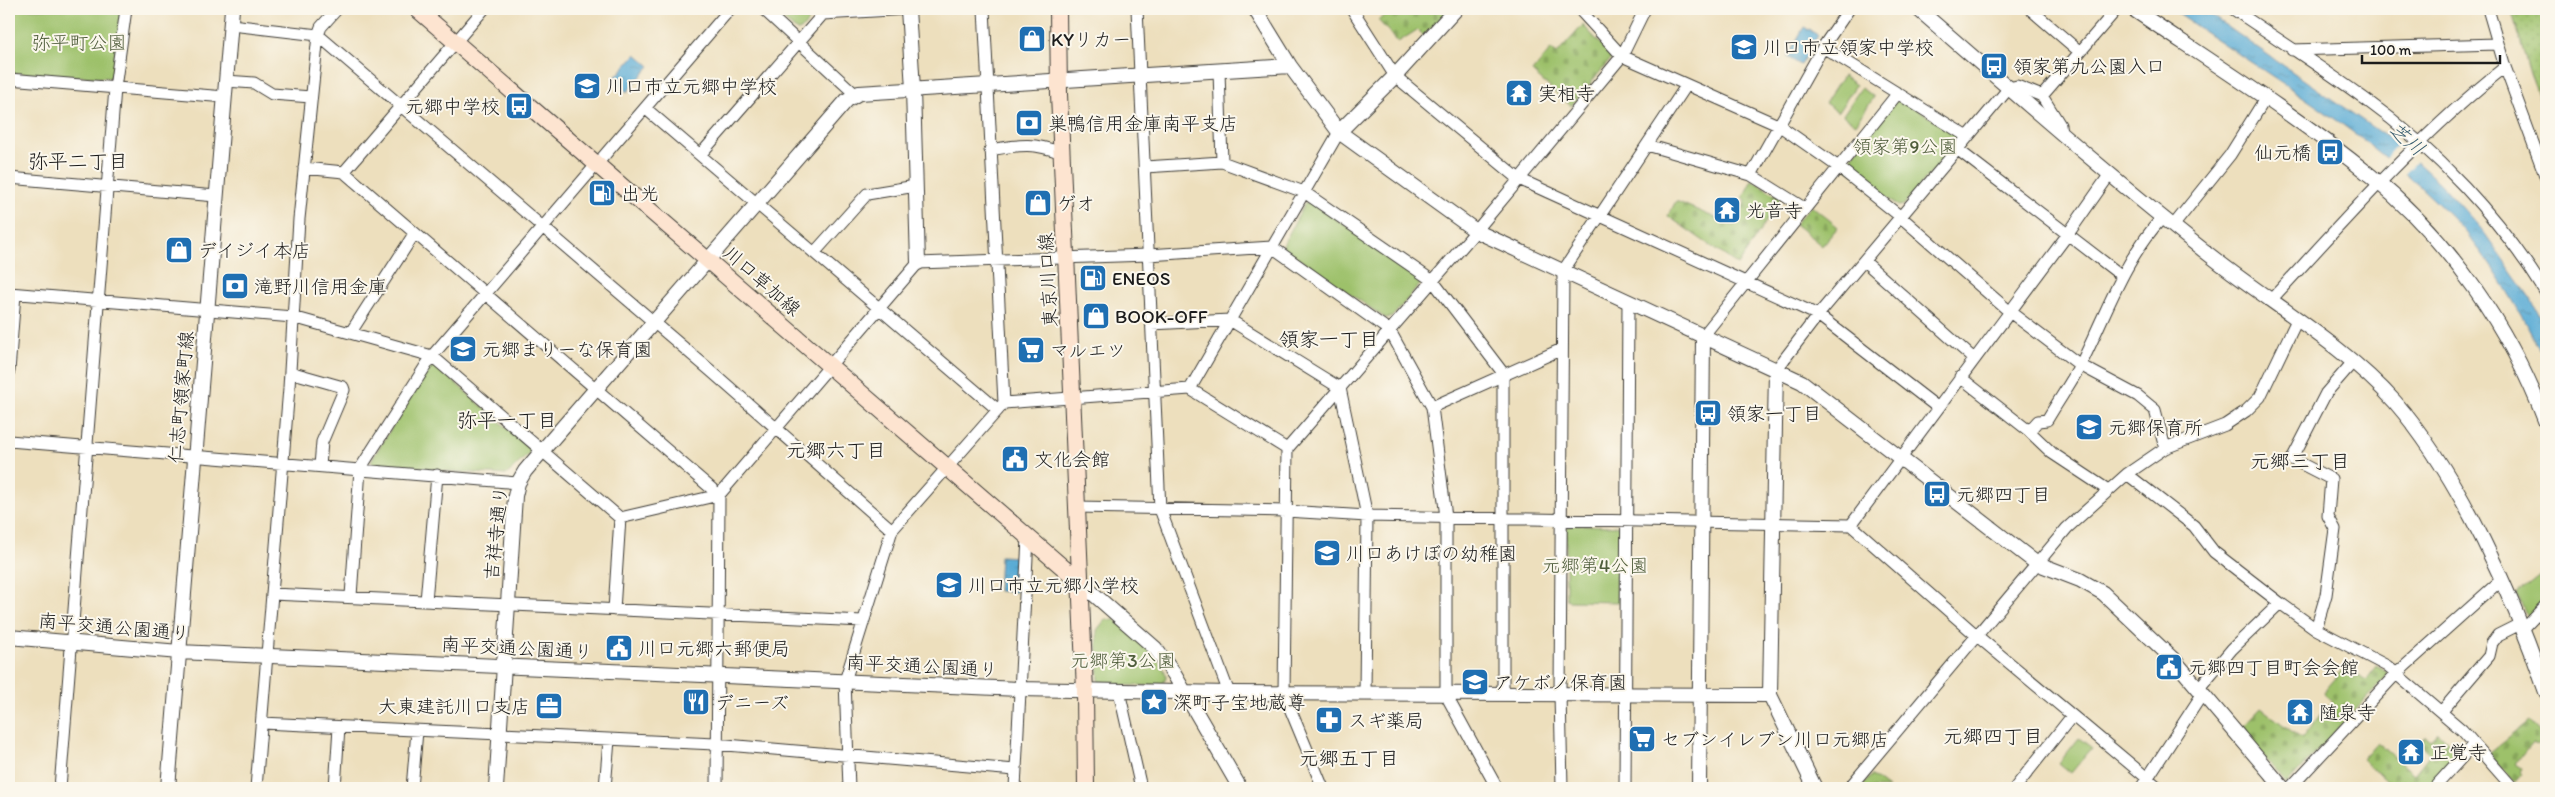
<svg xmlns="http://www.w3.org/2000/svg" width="2555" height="797" font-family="Itim,'Klee One',sans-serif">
  <defs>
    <pattern id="grass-dots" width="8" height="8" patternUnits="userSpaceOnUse" patternTransform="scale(1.25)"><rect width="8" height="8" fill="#9dc16b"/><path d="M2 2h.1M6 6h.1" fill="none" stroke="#87a55c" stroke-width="1.8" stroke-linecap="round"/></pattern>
    <pattern id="cemetery-stones" width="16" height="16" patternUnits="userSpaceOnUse" patternTransform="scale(1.25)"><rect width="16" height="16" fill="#9dc16b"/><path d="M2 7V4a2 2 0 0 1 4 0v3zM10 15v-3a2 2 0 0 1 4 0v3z" fill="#87a55c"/></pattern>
    <pattern id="water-ripples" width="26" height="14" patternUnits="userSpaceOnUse" patternTransform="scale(1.25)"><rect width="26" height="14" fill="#5aacd5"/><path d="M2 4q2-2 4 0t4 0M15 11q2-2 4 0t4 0" fill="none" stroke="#4a8bac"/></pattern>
  </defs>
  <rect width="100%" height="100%" fill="#fbf7ec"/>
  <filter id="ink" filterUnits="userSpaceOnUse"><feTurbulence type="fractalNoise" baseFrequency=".02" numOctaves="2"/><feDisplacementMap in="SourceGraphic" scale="10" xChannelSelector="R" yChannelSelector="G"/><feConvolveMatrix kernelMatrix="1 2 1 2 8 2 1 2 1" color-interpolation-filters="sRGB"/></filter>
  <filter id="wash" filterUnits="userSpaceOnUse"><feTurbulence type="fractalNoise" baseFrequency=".0096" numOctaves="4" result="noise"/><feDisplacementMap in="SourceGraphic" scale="20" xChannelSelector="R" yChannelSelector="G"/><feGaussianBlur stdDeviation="1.12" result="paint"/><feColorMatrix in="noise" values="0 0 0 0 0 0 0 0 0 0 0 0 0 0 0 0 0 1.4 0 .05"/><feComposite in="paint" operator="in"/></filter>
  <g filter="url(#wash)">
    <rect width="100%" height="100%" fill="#eddfbd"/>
    <!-- grass -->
    <path fill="url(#grass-dots)" stroke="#5c6e44" d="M2511 9H2546V116L2530 74Z"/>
    <!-- cemetery -->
    <path fill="url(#cemetery-stones)" stroke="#5c6e44" d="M1390 9H1446L1445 14 1423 36 1417 30 1398 42 1378 20 1392 11Z
      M1583 25 1611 55V59L1571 106 1532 72 1551 49 1557 54Z
      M1752 180 1781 198 1738 265 1668 216 1676 201 1734 226 1746 200 1743 197Z
      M1811 205 1838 227 1822 246 1795 224Z
      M2376 666 2387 672 2388 675 2287 784 2241 729 2261 708 2302 739 2332 701 2323 693 2345 667 2367 680Z
      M2529 721 2541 734V742L2536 746 2532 743 2516 763 2522 767 2520 771 2522 773 2514 782 2488 754Z
      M2438 733 2460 753 2428 788H2395L2362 759 2377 742 2414 774 2430 754 2420 744 2425 736 2431 741Z"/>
    <!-- park -->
    <path fill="#9dc16b" stroke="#5c6e44" d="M9 9H122L111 78 9 73Z
      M771 9H835L818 10 801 30 797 31Z
      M1843 76 1856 85 1838 112 1825 103Z
      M1861 88 1874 97 1856 124 1843 115Z
      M1902 100 1958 134 1959 140 1904 205 1898 206 1847 168V162L1895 101Z
      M1311 202 1422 278V282L1392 317 1385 318 1282 247 1305 203Z
      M436 366 530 448 531 452 506 475 374 466 371 461 429 367Z
      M1571 525 1618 526 1623 532V599L1619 602 1569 601 1566 598V529Z
      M2546 571V599L2530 616H2527L2517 594Z
      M1114 619C1127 631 1159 656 1165 672 1168 677 1164 683 1160 686L1114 685 1099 682 1097 630 1105 620Z
      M2079 738 2092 748 2071 773 2059 763Z
      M1871 776H1872L1888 788H1861Z"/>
    <!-- water -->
    <path fill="url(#water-ripples)" stroke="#3b6478" d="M2171 9H2202L2398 145 2443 186 2483 231 2531 299 2546 327V360C2520 312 2493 261 2455 221 2375 136 2267 75 2171 9Z
      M1804 27 1818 35 1801 65 1787 57Z
      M636 54 650 66 627 92 613 80Z
      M1000 556 1017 557 1016 592 998 591Z"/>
    <!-- pier -->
    <path fill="#eddfbd" d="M2399 143 2418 160 2403 176 2385 159Z"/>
  </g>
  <g filter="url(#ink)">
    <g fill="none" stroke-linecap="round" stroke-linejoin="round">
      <!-- minor casing -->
      <g stroke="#3b3934" stroke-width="13">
        <path id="minor" d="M763 9 855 94
          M984 9 1004 403
          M1137 9 1160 509 1229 693
          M1352 9 1395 76 1519 179 1818 315 1937 407
          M1579 9 1622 56 1780 126 1837 166 1901 217 2010 312 2080 365 2138 396 2155 410 2165 448
          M2030 9 2080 52
          M2233 9C2277 39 2322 67 2365 99 2436 150 2500 218 2546 293
          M2488 9 2505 67 2546 178
          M231 25 318 35 711 371 892 530
          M1823 47 1968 137
          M2292 50 2497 44
          M1219 71 1222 162
          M9 79 225 97
          M226 81 254 83 272 94 311 97
          M2042 96 2060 125 2061 132
          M645 108 998 410
          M1647 145 1751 175 1804 208
          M1957 149 2122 276
          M990 150C1020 145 1032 142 1062 153
          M700 155 823 14 908 9
          M1145 167 1222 162 1304 192 1433 281 1503 373V694
          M304 168 344 172 719 495
          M344 172 484 9
          M1751 175 1823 47 1849 9
          M9 178 216 196
          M2173 226 2230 155 2265 99
          M814 253 867 194 916 186
          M1864 261 1974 359
          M9 293 293 317 432 356 620 518
          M2270 301C2345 220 2418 136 2505 67
          M1151 324 1230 320 1340 388 1367 516 1365 693
          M351 332 414 234
          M1703 336 1898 93
          M1776 370 1818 315 2009 88 2017 86 2042 96 2117 9
          M9 371 15 294
          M290 372 343 387 344 390 322 442 320 466
          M1960 377 2029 431 2052 453 2108 490
          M1190 389 1339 132
          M1432 407 1562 349
          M2029 431 2038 421 2047 420C2058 401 2071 383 2081 364 2106 314 2124 259 2162 218
          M9 441 518 483
          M2127 474 2194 526 2214 552 2280 603 2316 629 2387 666 2462 730 2513 788
          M1077 507 1286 511 1367 516 1851 525 1976 635 2159 788
          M1851 525 2068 234 2110 174
          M272 594 863 621
          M351 596 360 469 432 356 730 9
          M426 601 437 475
          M614 610 620 518 719 495
          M2316 629 2326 595 2335 529 2328 516 2331 479 2292 459 2326 393 2353 362
          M2522 630 2546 605
          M2199 688 2232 649 2280 603
          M1119 691 1141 788
          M2442 711 2489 656 2492 643 2498 635 2520 624
          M262 723 715 744 1015 770
          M60 788 115 88 126 9
          M256 788 289 388 299 219 318 35 321 27 337 9
          M335 788 339 727
          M412 788 417 731
          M605 788 609 740
          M717 788 719 495 918 263 1148 255 1272 247 1390 331 1432 407 1446 517V695L1497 788
          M849 788 845 681 892 530 1004 403 1190 389 1287 449
          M1015 788 1028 538
          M1323 788 1284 694 1287 449 1476 231 1622 56 1645 9
          M1562 788 1560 693 1563 271 1686 86
          M1625 788 1628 301
          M1849 788 2067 528 2127 474 2165 448 2225 425 2246 411 2260 397 2297 320
          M2015 788 2072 716
          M2141 788 2203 693
          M2290 788 2396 674 2501 580
          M2434 788 2474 744"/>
      </g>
      <!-- tertiary casing -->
      <g stroke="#3b3934" stroke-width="16">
        <path id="tertiary" d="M908 9 913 89 918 263
          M1255 9 1290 66 1339 132 1476 231 1802 382 2036 563 2080 580 2103 593 2175 661 2283 788
          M1918 9C2016 94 2114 181 2216 260 2275 306 2346 347 2395 402 2461 478 2514 598 2546 692
          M2133 9C2213 63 2296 115 2371 176 2450 241 2510 328 2546 423
          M1339 132 1395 76 1456 9
          M1776 370 1770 695 1815 788
          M1081 583 1155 648 1174 674 1240 788
          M9 637 179 652 1019 689 1229 693 1770 695
          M168 788 232 9
          M496 788 515 496 518 483 525 471 542 451 847 100 859 93 1290 66
          M1699 788 1703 336"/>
      </g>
      <!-- secondary casing -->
      <g stroke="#3b3934" stroke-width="18">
        <path id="secondary" d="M417 9 1081 583
          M1058 9 1059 94 1085 691 1086 788"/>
      </g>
      <!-- minor -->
      <use href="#minor" stroke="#fff" stroke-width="11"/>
      <!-- tertiary -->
      <use href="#tertiary" stroke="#fff" stroke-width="14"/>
      <!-- secondary -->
      <use href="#secondary" stroke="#fde4d0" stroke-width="16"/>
    </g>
  </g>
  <!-- icons -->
  <defs>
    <g id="shop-square" transform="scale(1.4375)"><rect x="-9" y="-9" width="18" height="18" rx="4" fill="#1f6fb2" stroke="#fbf7ec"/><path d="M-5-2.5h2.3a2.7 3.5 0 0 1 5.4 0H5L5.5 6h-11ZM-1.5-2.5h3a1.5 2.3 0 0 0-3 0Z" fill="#fff"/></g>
    <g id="school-square" transform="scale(1.4375)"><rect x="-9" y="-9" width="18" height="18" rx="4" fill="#1f6fb2" stroke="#fbf7ec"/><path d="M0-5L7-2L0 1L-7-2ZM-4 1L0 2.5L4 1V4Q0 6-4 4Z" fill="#fff"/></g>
    <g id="bus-square" transform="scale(1.4375)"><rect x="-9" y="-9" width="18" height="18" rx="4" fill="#1f6fb2" stroke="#fbf7ec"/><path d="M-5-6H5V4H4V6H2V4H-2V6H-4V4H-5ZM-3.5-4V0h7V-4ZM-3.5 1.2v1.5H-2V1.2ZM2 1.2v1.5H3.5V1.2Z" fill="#fff"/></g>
    <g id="temple-square" transform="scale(1.4375)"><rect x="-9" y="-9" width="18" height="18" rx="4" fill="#1f6fb2" stroke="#fbf7ec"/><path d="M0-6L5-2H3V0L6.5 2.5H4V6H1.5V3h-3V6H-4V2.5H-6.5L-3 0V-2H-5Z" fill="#fff"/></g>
    <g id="bank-square" transform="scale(1.4375)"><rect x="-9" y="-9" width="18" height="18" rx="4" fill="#1f6fb2" stroke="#fbf7ec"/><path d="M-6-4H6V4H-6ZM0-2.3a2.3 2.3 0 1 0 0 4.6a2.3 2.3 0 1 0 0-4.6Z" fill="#fff"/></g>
    <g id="fuel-square" transform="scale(1.4375)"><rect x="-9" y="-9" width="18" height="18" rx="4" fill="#1f6fb2" stroke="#fbf7ec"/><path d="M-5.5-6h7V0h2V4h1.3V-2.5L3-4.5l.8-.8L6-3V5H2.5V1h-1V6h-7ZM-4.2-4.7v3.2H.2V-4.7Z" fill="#fff"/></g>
    <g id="supermarket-square" transform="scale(1.4375)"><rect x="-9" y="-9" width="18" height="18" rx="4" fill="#1f6fb2" stroke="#fbf7ec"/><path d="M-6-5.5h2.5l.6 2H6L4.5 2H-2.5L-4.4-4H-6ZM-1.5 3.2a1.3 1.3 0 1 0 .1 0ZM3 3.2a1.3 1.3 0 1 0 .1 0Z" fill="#fff"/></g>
    <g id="civic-square" transform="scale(1.4375)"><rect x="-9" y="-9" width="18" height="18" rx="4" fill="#1f6fb2" stroke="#fbf7ec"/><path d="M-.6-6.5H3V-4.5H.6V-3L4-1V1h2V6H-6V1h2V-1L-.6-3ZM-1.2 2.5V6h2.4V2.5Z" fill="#fff"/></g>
    <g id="restaurant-square" transform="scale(1.4375)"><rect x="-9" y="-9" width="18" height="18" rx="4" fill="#1f6fb2" stroke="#fbf7ec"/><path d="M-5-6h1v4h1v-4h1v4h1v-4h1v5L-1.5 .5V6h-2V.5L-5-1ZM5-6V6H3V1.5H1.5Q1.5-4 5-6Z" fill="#fff"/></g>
    <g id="sight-square" transform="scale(1.4375)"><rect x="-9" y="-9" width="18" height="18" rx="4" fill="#1f6fb2" stroke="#fbf7ec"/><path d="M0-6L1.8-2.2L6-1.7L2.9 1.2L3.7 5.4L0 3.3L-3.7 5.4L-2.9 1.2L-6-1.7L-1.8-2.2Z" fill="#fff"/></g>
    <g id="office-square" transform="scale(1.4375)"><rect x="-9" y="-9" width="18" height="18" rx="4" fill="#1f6fb2" stroke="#fbf7ec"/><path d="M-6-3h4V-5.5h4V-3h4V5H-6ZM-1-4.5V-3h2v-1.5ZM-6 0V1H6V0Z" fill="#fff"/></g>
    <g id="pharmacy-square" transform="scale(1.4375)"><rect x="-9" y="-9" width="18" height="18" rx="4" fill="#1f6fb2" stroke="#fbf7ec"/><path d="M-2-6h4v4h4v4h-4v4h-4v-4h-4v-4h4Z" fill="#fff"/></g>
  </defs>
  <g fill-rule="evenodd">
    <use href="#shop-square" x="1032" y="39"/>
    <use href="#school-square" x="1744" y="47"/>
    <use href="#bus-square" x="1994" y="66"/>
    <use href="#school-square" x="587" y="86"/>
    <use href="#temple-square" x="1519" y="93"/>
    <use href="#bus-square" x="519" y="106"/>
    <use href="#bank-square" x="1029" y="123"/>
    <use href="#bus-square" x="2330" y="152"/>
    <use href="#fuel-square" x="602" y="193"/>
    <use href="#shop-square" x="1038" y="203"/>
    <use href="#temple-square" x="1727" y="210"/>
    <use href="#shop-square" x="179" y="250"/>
    <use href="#fuel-square" x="1093" y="278"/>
    <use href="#bank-square" x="235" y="286"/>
    <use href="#shop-square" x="1096" y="316"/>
    <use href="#school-square" x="463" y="349"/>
    <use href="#supermarket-square" x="1031" y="350"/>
    <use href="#bus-square" x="1708" y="413"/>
    <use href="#school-square" x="2089" y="427"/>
    <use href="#civic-square" x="1015" y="459"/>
    <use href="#bus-square" x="1937" y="494"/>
    <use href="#school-square" x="1327" y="553"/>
    <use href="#school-square" x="949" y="585"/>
    <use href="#civic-square" x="619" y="648"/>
    <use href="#civic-square" x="2169" y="667"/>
    <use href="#school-square" x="1475" y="682"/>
    <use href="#restaurant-square" x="696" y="702"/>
    <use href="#sight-square" x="1154" y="702"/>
    <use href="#office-square" x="549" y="706"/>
    <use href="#temple-square" x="2300" y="712"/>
    <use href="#pharmacy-square" x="1329" y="720"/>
    <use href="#supermarket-square" x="1642" y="739"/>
    <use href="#temple-square" x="2411" y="752"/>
  </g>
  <g text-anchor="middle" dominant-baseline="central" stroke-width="4" stroke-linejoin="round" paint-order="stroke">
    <!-- poi labels -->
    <g font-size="19" fill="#1c1c1c" stroke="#fbf7ec" text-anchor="start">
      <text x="1051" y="39">KYリカー</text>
      <text x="1763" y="47">川口市立領家中学校</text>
      <text x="2013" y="66">領家第九公園入口</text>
      <text x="606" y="86">川口市立元郷中学校</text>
      <text x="1538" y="93">実相寺</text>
      <text x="500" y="106" text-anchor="end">元郷中学校</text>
      <text x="1048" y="123">巣鴨信用金庫南平支店</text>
      <text x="2311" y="152" text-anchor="end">仙元橋</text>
      <text x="621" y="193">出光</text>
      <text x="1057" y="203">ゲオ</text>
      <text x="1746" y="210">光音寺</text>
      <text x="198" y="250">デイジイ本店</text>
      <text x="1112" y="278">ENEOS</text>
      <text x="254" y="286">滝野川信用金庫</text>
      <text x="1115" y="316">BOOK-OFF</text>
      <text x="482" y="349">元郷まりーな保育園</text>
      <text x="1050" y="350">マルエツ</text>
      <text x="1727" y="413">領家一丁目</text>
      <text x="2108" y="427">元郷保育所</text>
      <text x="1034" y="459">文化会館</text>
      <text x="1956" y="494">元郷四丁目</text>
      <text x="1346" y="553">川口あけぼの幼稚園</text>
      <text x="968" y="585">川口市立元郷小学校</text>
      <text x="638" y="648">川口元郷六郵便局</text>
      <text x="2188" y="667">元郷四丁目町会会館</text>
      <text x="1494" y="682">アケボノ保育園</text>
      <text x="715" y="702">デニーズ</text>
      <text x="1173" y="702">深町子宝地蔵尊</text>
      <text x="530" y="706" text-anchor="end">大東建託川口支店</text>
      <text x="2319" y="712">随泉寺</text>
      <text x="1348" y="720">スギ薬局</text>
      <text x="1661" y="739">セブンイレブン川口元郷店</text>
      <text x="2430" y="752">正覚寺</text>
    </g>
    <!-- park labels -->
    <g font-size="19" fill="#505e3c" stroke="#fbf7ec">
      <text x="79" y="42">弥平町公園</text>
      <text x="1905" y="146">領家第9公園</text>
      <text x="1595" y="565">元郷第4公園</text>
      <text x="1123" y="660">元郷第3公園</text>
    </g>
    <!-- street labels -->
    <g font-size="19" fill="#1c1c1c" stroke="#fbf7ec">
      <text transform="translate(1048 280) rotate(-93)">東京川口線</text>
      <text transform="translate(762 281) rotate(41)">川口草加線</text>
      <text transform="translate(181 397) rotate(-85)">仁志町領家町線</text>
      <text transform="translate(496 533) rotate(-84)">吉祥寺通り</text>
      <text transform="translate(114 627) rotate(5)">南平交通公園通り</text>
      <text transform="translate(517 648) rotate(3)">南平交通公園通り</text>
      <text transform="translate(922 666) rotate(3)">南平交通公園通り</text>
    </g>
    <!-- water labels -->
    <g font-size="20" font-style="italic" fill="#385d6f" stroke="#fbf7ec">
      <text transform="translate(2407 139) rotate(40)">芝川</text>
    </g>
    <!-- neighbourhood labels -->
    <g font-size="20" fill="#1c1c1c" stroke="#fbf7ec">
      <text x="78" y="161">弥平二丁目</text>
      <text x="1329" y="339">領家一丁目</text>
      <text x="507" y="420">弥平一丁目</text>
      <text x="836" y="450">元郷六丁目</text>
      <text x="2300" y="461">元郷三丁目</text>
      <text x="1993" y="736">元郷四丁目</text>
      <text x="1349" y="758">元郷五丁目</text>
    </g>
  </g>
  <!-- margin -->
  <rect width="2555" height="797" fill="none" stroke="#fbf7ec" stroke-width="30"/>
  <!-- scale -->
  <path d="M2362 55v8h138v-8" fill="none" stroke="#1c1c1c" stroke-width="2.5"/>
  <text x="2370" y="55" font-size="15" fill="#1c1c1c" stroke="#fbf7ec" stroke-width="4" paint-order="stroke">100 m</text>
</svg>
